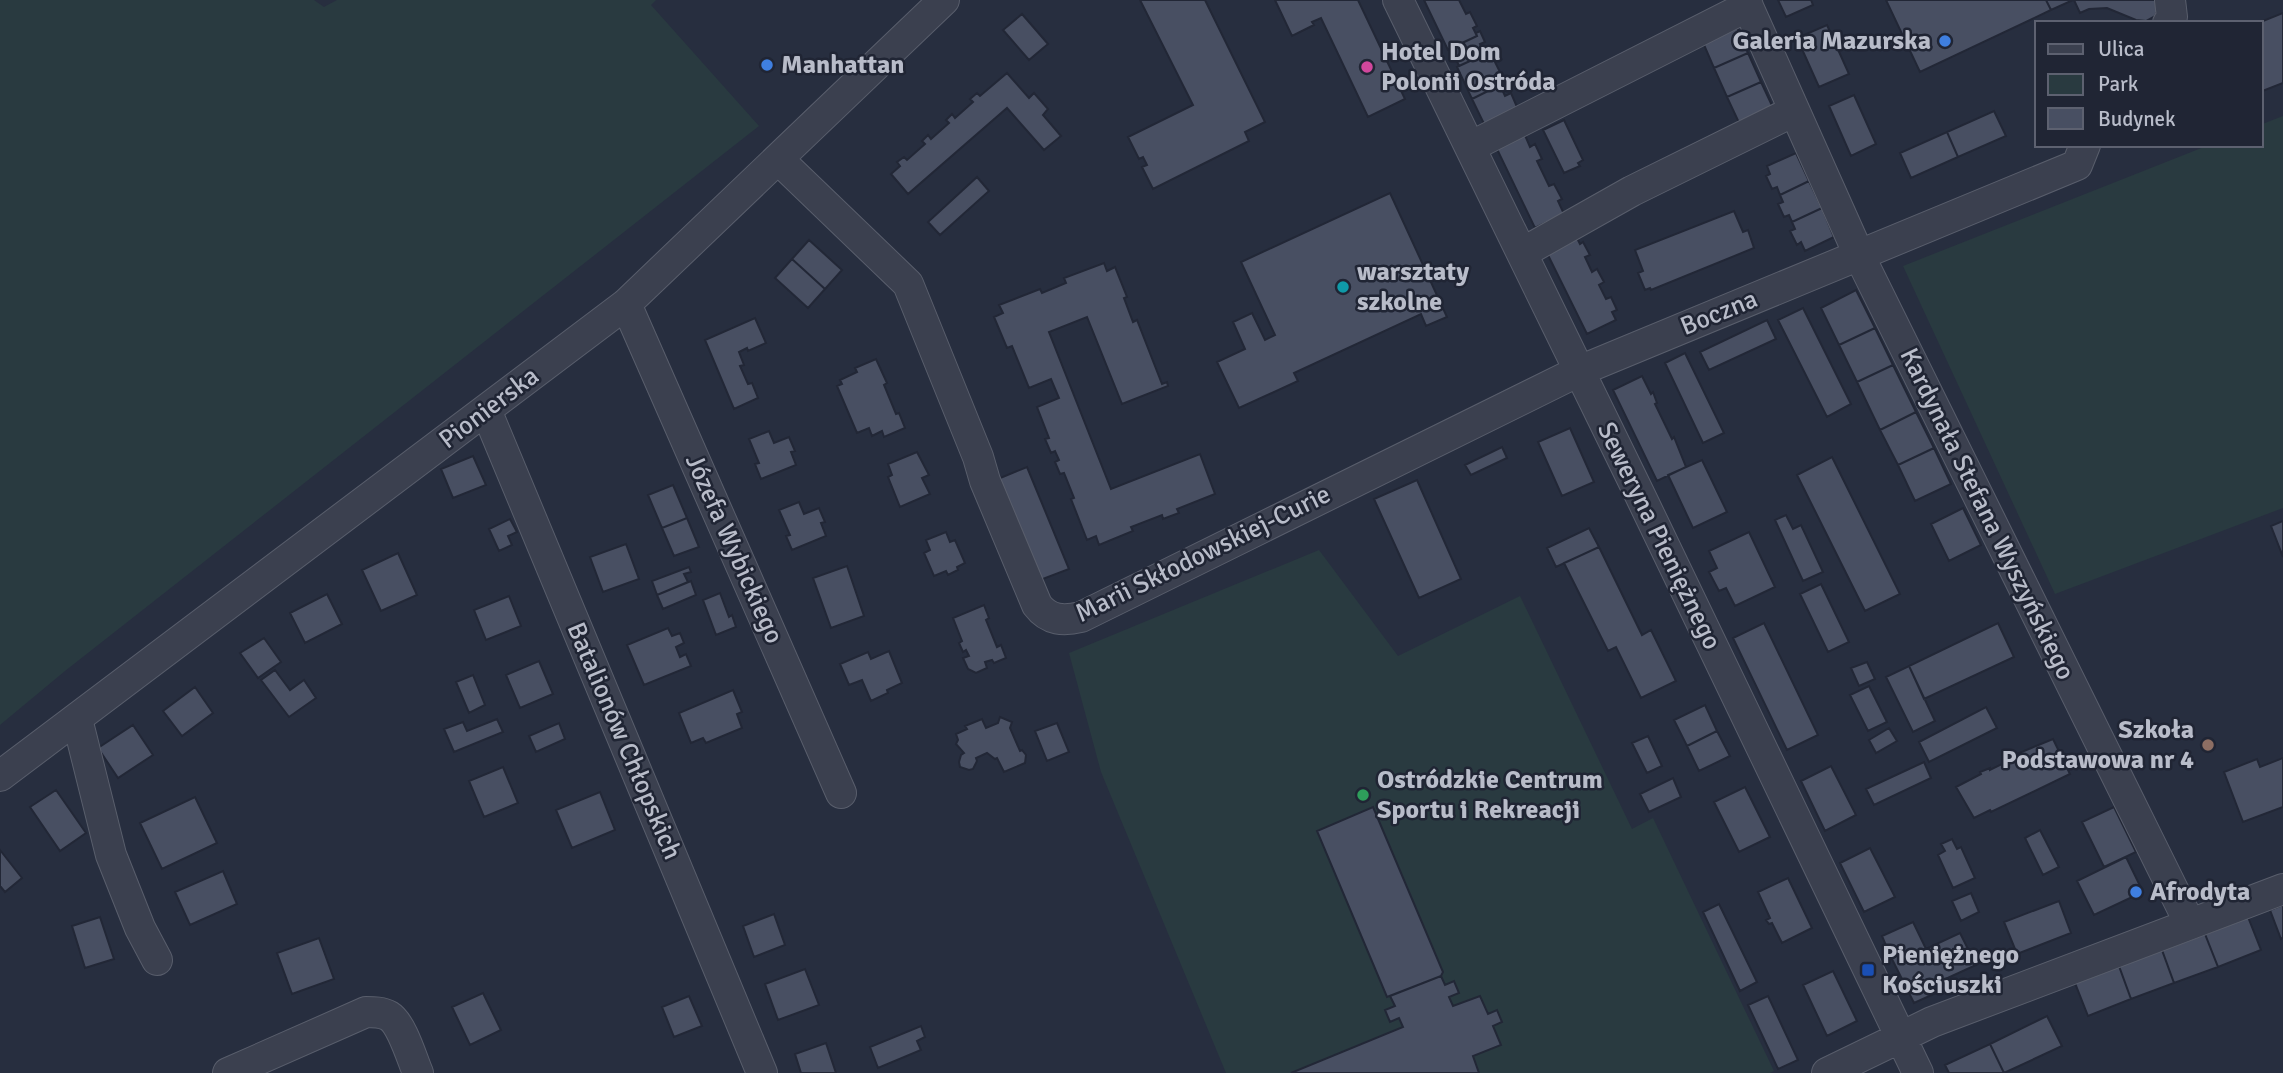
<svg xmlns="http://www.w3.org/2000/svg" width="2283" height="1073" font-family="Signika,sans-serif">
  <rect width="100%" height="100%" fill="#272e3f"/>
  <!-- green -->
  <path fill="#293a40" d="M0 0H314L324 7 337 0H656L651 5 759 126 65 671 0 725Z
    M2283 116V508L2055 594 1903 266 2209 145H2260V125Z
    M1319 550 1398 656 1520 596 1632 829 1653 818 1774 1071 1770 1073H1226L1101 772 1069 653Z"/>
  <!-- building -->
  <path fill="#484f62" stroke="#222736" stroke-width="2" d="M1140 0H1205L1265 122 1245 132 1249 141 1153 189 1142 167 1147 165 1143 157 1139 159 1128 137 1193 105Z
    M1275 0H1358L1405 99 1368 117 1321 18 1312 22 1314 25 1292 36Z
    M1424 0H1459L1466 14 1470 12 1477 26 1473 28 1477 36 1448 50Z
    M1778 0H1811L1813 5 1786 17Z
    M1886 0H2046L2051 10 1920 72Z
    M2046 0H2073L2051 10Z
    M2074 0H2159L2158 10 2155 16 2146 21 2136 20 2107 8 2089 9 2080 13Z
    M2283 13V83L2260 92V23H2258Z
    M1022 14 1048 44 1029 60 1003 30Z
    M1735 23 1748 53 1714 68 1701 38Z
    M1827 25 1849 74 1819 87 1797 38Z
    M1480 31 1485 42 1480 44 1485 54 1459 66 1451 48 1477 36 1476 33Z
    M1748 53 1761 82 1727 97 1714 68Z
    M1485 54 1488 61 1493 58 1500 72 1495 75 1500 85 1472 99 1457 67Z
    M1007 73 1029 98 1034 93 1048 109 1043 115 1061 136 1044 150 1007 108 908 194 891 174 900 166 897 162 904 157 907 160 925 144 922 141 928 135 931 139 949 123 946 120 952 114 955 118 973 102 970 99 977 93 980 96Z
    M1761 82 1775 112 1741 127 1727 97Z
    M1500 85 1505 96 1511 93 1517 107 1487 130 1472 99Z
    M1854 95 1876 144 1851 156 1829 106Z
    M1994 111 2006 136 1958 157 1947 132Z
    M1564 120 1583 160 1578 163 1580 166 1564 173 1543 130Z
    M1947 132 1958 157 1911 178 1900 153Z
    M1524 133 1530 147 1535 144 1542 159 1537 161 1549 186 1554 184 1562 199 1558 201 1564 214 1535 228 1496 147Z
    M1796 153 1809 181 1780 195 1777 187 1772 189 1766 176 1770 174 1767 166Z
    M977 177 989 191 940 235 928 222Z
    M1809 181 1822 208 1792 222 1789 215 1784 217 1778 204 1783 202 1780 195Z
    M1390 193 1447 317 1426 326 1421 314 1294 373 1298 381 1239 408 1217 362 1245 349 1233 322 1252 313 1265 340 1275 335 1241 262Z
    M1822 208 1834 237 1805 251 1801 242 1797 245 1790 231 1795 229 1792 222Z
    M1734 211 1743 232 1748 230 1754 248 1651 290 1650 288 1645 290 1638 273 1643 271 1635 250Z
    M1576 236 1580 244 1583 242 1590 255 1585 257 1592 272 1597 269 1604 282 1599 285 1606 299 1611 297 1617 310 1612 312 1616 320 1587 334 1546 251Z
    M809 240 842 270 825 289 792 259Z
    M792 259 825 289 808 308 775 278Z
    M1104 263 1107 271 1115 267 1127 297 1124 298 1133 322 1137 320 1162 384 1167 382 1168 386 1122 404 1087 317 1049 332 1111 489 1200 454 1215 494 1177 509 1179 513 1163 519 1162 515 1131 527 1133 531 1099 545 1096 536 1087 540 1071 499 1074 498 1064 473 1060 474 1055 462 1059 460 1055 451 1051 453 1045 439 1049 438 1037 407 1059 398 1051 379 1029 388 1012 346 1007 348 994 317 1003 313 999 305 1040 289 1042 293 1066 283 1064 278Z
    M1856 290 1875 328 1839 345 1821 308Z
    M1803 308 1851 404 1827 417 1778 320Z
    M755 318 766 343 748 351 747 348 739 352 744 365 740 366 748 384 752 383 758 398 734 409 705 340Z
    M1767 320 1776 339 1709 370 1700 352Z
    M1875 328 1893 365 1857 382 1839 345Z
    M1685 353 1724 433 1703 443 1665 363Z
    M876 359 887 383 884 385 896 414 899 413 905 428 884 437 882 431 872 436 869 428 857 433 837 386 842 384 840 380 857 372 855 368Z
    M1893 365 1916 412 1880 430 1857 382Z
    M1642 376 1651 394 1653 392 1657 403 1655 404 1672 439 1674 437 1686 467 1657 481 1613 390Z
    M1916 412 1934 448 1898 465 1880 430Z
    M1570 428 1594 482 1562 496 1538 442Z
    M769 431 774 443 789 437 795 451 791 452 796 465 761 479 755 464 759 463 749 439Z
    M1502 447 1507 458 1471 475 1465 465Z
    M1934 448 1951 484 1915 501 1898 465Z
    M917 452 929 475 922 478 930 494 900 507 888 477 892 475 888 464Z
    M473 456 486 485 453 498 441 469Z
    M1832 457 1900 594 1865 611 1797 475Z
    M1702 460 1727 512 1693 528 1668 475Z
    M1027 467 1069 569 1035 582 993 481Z
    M1417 480 1461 579 1419 598 1374 499Z
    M673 485 687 518 662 528 648 495Z
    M799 502 804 514 819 508 825 522 821 523 826 536 792 550 786 536 790 535 779 510Z
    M1963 508 1981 545 1949 561 1931 524Z
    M1786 515 1793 529 1801 525 1823 572 1803 581 1775 520Z
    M687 518 699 547 674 556 662 528Z
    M510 519 517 532 508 536 512 545 499 551 489 529Z
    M2283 521V557L2271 526Z
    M1589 528 1599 547 1556 567 1547 548Z
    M946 532 950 542 955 540 965 563 957 567 958 570 948 575 946 571 934 576 924 553 930 550 926 540Z
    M1749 532 1775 587 1735 606 1726 588 1719 591 1709 572 1717 568 1709 551Z
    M626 544 639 579 603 592 590 557Z
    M1599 547 1642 635 1651 630 1676 681 1641 698 1616 647 1608 651 1564 563Z
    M398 553 417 595 381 611 362 570Z
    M847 566 864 616 831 628 813 578Z
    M689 567 691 572 684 574 688 582 657 595 652 581Z
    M691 581 696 595 663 609 657 595Z
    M1821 584 1849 642 1828 652 1800 594Z
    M720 593 729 617 732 615 736 627 716 635 703 600Z
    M327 594 342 624 305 643 290 613Z
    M509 596 521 626 486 640 474 610Z
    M984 605 989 618 986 620 997 647 1001 645 1006 658 994 663 992 660 985 662 987 668 976 673 968 669 963 658 969 656 966 650 963 652 959 643 962 641 953 618Z
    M1764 623 1818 735 1787 750 1733 638Z
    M1998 623 2014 657 1924 699 1909 666Z
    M668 628 672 636 680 633 684 643 676 647 680 657 686 654 691 666 644 685 627 645Z
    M264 638 281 662 258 678 240 653Z
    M889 651 902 683 887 690 888 693 871 701 862 680 849 685 840 664 868 652 871 659Z
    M539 661 553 694 520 708 506 675Z
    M1867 662 1875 679 1859 686 1851 668Z
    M1909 666 1935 721 1913 732 1886 677Z
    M275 670 290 690 304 680 316 698 289 717 261 680Z
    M473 675 485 705 469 713 456 682Z
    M1869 686 1887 722 1868 731 1850 695Z
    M195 687 213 713 182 736 163 711Z
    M733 690 742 712 737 714 742 728 706 743 703 738 691 743 679 713Z
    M1705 705 1717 731 1687 746 1674 720Z
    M1986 707 1997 728 1929 762 1919 742Z
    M1000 717 1012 722 1010 728 1020 751 1022 750 1026 755 1025 763 1004 772 997 758 995 759 987 753 976 758 977 761 973 769 969 770 960 767 959 762 961 755 964 753 956 744 958 740 956 734 967 729 965 726 982 719 986 728 998 723Z
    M497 719 503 732 454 752 444 729 463 722 467 731Z
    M559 723 565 739 536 752 529 736Z
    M1057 723 1069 752 1047 761 1035 731Z
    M133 725 153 755 118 778 98 748Z
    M1889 728 1897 741 1876 753 1869 740Z
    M1717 731 1730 756 1699 771 1687 746Z
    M1648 736 1662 766 1647 773 1632 743Z
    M2053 739 2070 774 1991 812 1990 810 1974 818 1956 787 1981 774 1980 772 1990 768V770L2020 755 2019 753Z
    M2283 758V807L2243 822 2224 772 2257 759 2260 767Z
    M1924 762 1931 778 1874 805 1866 789Z
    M1831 766 1856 815 1825 831 1801 781Z
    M503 767 518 803 484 817 469 781Z
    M1673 778 1681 797 1649 812 1640 794Z
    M1745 787 1770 837 1739 852 1714 802Z
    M56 790 86 833 60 851 30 807Z
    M600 792 615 830 572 848 556 810Z
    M195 797 217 843 162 869 140 823Z
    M1373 807 1443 972 1441 976 1387 997 1317 831Z
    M2114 807 2136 852 2104 867 2082 822Z
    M2040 830 2059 867 2043 875 2025 838Z
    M1952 839 1957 849 1961 847 1975 878 1953 888 1938 855 1945 851 1941 844Z
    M1870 848 1895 897 1864 912 1840 863Z
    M0 850 22 878 5 892 0 886Z
    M2126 857 2143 892 2094 915 2077 881Z
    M223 871 237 904 190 925 175 892Z
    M1788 878 1812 928 1782 943 1772 923 1769 924 1766 920 1770 918 1758 892Z
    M1971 893 1979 912 1961 921 1952 901Z
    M2059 901 2071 933 2017 954 2004 922Z
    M1719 904 1757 982 1740 991 1703 912Z
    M2283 905V938L2281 939 2270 910Z
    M774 914 785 945 754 957 743 926Z
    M100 917 114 959 85 968 72 926Z
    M2248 917 2261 950 2218 967 2205 934Z
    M1913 922 1926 949 1960 933 1976 965 1941 981 1945 989 1914 1003 1908 991 1899 987 1902 979 1892 959 1884 956 1887 948 1882 936Z
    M2205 934 2218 967 2174 983 2162 950Z
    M319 938 334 979 292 994 277 953Z
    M2162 950 2174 983 2131 999 2119 966Z
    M2119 966 2131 999 2088 1016 2075 983Z
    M805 969 819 1005 778 1020 765 984Z
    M1833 971 1857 1021 1827 1036 1803 985Z
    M1441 976 1445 985 1454 981 1459 993 1449 997 1453 1006 1480 996 1488 1014 1497 1010 1502 1022 1493 1026 1501 1045 1473 1056 1479 1073H1291L1403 1027 1399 1018 1390 1022 1385 1010 1395 1006 1390 996Z
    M483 993 501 1030 470 1045 452 1007Z
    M689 996 702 1026 674 1037 662 1007Z
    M1768 996 1798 1060 1778 1069 1748 1005Z
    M2047 1016 2062 1046 2004 1073 1990 1044Z
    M921 1026 925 1037 917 1041 921 1050 878 1068 870 1047Z
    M826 1043 836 1073H801L795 1054Z
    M1990 1044 2004 1073H1949L1945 1065Z"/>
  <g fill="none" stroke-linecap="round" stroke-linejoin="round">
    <!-- minor casing -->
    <g stroke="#595e6c" stroke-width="32">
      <path id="minor" d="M1398 0 1638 491 1918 1073
        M1745 0 1859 255 2190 924
        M2168 23 2172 17 2170 0
        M1470 147 1748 6
        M778 159 908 284 978 457 985 481 1037 605C1049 621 1064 621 1081 617L1579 371 2077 165 2085 145
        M1522 253 1632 191 1794 111
        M626 304 841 793
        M486 410 762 1073
        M77 719 111 855 140 928 157 960
        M0 776 626 304 944 0
        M228 1073 366 1012C374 1012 382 1012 389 1016 402 1024 412 1059 418 1073
        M1827 1073 1932 1022 2283 889"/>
    </g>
    <!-- minor -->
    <use href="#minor" stroke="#3b404f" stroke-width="30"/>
  </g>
  <!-- markers -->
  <g fill="#3f7fe0" stroke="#202534" stroke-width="2.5">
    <circle cx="1945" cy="41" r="7"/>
    <circle cx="767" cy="65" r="7"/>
    <circle cx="2136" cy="892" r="7"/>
  </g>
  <circle fill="#d1479c" stroke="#202534" stroke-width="2.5" cx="1367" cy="67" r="7"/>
  <circle fill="#0f9aa8" stroke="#202534" stroke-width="2.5" cx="1343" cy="287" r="7"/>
  <circle fill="#8d6e63" stroke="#202534" stroke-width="2.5" cx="2208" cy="745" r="7"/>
  <circle fill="#2e9e5b" stroke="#202534" stroke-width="2.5" cx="1363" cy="795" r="7"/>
  <rect fill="#1a4fb4" stroke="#202534" stroke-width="2.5" x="1861" y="963" width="14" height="14" rx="3.5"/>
  <g text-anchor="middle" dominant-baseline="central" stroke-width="5" stroke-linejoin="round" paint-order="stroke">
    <!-- poi labels -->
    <g font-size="26" font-weight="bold" fill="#b8bcc9" stroke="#202534" text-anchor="start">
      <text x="1931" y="41" text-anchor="end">Galeria Mazurska</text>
      <text x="1381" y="52">Hotel Dom<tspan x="1381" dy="30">Polonii Ostróda</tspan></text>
      <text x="781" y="65">Manhattan</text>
      <text x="1357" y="272">warsztaty<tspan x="1357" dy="30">szkolne</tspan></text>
      <text x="2194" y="730" text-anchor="end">Szkoła<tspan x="2194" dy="30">Podstawowa nr 4</tspan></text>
      <text x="1377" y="780">Ostródzkie Centrum<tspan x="1377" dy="30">Sportu i Rekreacji</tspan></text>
      <text x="2150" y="892">Afrodyta</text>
      <text x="1882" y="955">Pieniężnego<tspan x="1882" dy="30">Kościuszki</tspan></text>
    </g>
    <!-- street labels -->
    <g font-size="26" fill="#b8bcc9" stroke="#202534">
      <text transform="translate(1719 313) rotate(-22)">Boczna</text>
      <text transform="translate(489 408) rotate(-37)">Pionierska</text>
      <text transform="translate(1987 514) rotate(64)">Kardynała Stefana Wyszyńskiego</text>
      <text transform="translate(1659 536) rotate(64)">Seweryna Pieniężnego</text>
      <text transform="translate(734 549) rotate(66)">Józefa Wybickiego</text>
      <text transform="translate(1203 554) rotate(-26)">Marii Skłodowskiej-Curie</text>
      <text transform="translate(624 741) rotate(67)">Batalionów Chłopskich</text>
    </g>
  </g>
  <!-- legend -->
  <rect x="2035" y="21" width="228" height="126" fill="#202534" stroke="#5d6170" stroke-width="2"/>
  <rect x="2048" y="44" width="35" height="10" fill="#3b404f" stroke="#5d6170" stroke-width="2"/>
  <text x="2098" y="56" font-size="21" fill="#b8bcc9">Ulica</text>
  <rect x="2048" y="74" width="35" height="21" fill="#293a40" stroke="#5d6170" stroke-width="2"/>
  <text x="2098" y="91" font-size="21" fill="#b8bcc9">Park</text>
  <rect x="2048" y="108" width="35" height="21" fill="#484f62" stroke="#5d6170" stroke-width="2"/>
  <text x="2098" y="126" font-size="21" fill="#b8bcc9">Budynek</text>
</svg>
